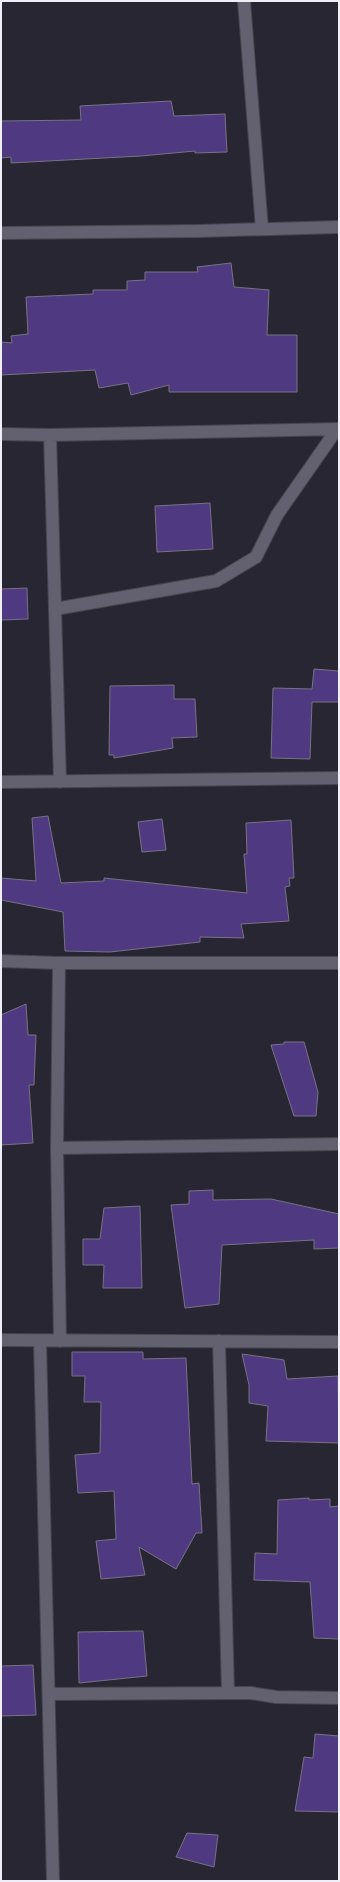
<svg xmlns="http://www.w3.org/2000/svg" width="340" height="1882" font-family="'Public Sans',sans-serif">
  <rect width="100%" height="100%" fill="#282632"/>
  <!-- building -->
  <path fill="#4f3a82" stroke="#767382" d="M171 101 174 116 225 114 227 152 195 153V151L141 156 11 163V157L1 158V121L81 120 80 106Z
    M231 263 234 287 269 290 267 335H297V392H169V385L131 395 128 383 99 388 95 370 1 375V342L12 343 11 336 28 334 26 297 93 294V290H127V281L145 280V272H198L197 267Z
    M210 503 213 549 157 552 155 506Z
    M27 588 28 619 1 620V589Z
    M314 669 339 671V702H312L310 759 271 758 273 688 312 689Z
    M174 685V699H195L197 737 172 738 173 748 114 758V755H109L110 686Z
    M48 816 61 883 104 881V878L247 893 244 854H247L246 823 291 820 294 878H289L290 886 285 887 289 921 241 924 244 938 200 937V942L110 952 65 951 63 912 1 900V878L36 881 32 818Z
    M162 819 166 850 142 852 138 822Z
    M26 1004 28 1035H36L34 1085H29L33 1143 1 1145V1015Z
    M284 1042H304L318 1092 316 1116H294L271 1045 284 1044Z
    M213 1190V1200L271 1199 339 1214V1248L314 1249V1240L222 1245 219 1304 185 1308 171 1205 189 1204V1191Z
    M140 1206 142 1288H103L104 1265H83V1239H100L104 1208Z
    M72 1352H143V1359L186 1358 192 1484 199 1483 202 1533H196L176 1569 139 1547 145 1575 101 1579 96 1541 116 1539 114 1491 78 1493 75 1455 100 1453 101 1402H84L85 1376H72Z
    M242 1354 284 1360 287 1379 338 1376 339 1443 266 1441 268 1406 249 1403V1385Z
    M309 1498V1500L330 1499V1507L339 1506V1639L314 1638 310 1582 254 1580 255 1553 277 1554 278 1500Z
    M143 1631 147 1676 79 1683 78 1632Z
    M33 1665 36 1715 1 1716V1666Z
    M315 1734 339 1736V1812L295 1811 304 1757 313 1758Z
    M187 1833 218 1835 214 1867 176 1857Z"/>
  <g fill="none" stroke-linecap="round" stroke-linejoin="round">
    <!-- street casing -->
    <g stroke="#47454f" stroke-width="14">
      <path id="street" d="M244 1 262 229
        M1 233 199 231 339 227
        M1 434 50 435 339 429
        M50 435 60 782
        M55 609 216 581 256 557 277 515 337 429
        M1 782 339 778
        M1 961 59 963H339
        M59 963 57 1148 60 1341
        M57 1148 339 1144
        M1 1340 339 1342
        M219 1341 228 1693H251L276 1697 339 1698
        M40 1342 53 1881
        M49 1694 228 1693"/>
    </g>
    <!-- street -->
    <use href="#street" stroke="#63606f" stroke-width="12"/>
  </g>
  <!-- border -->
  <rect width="340" height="1882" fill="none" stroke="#f0eff7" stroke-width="4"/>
</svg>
